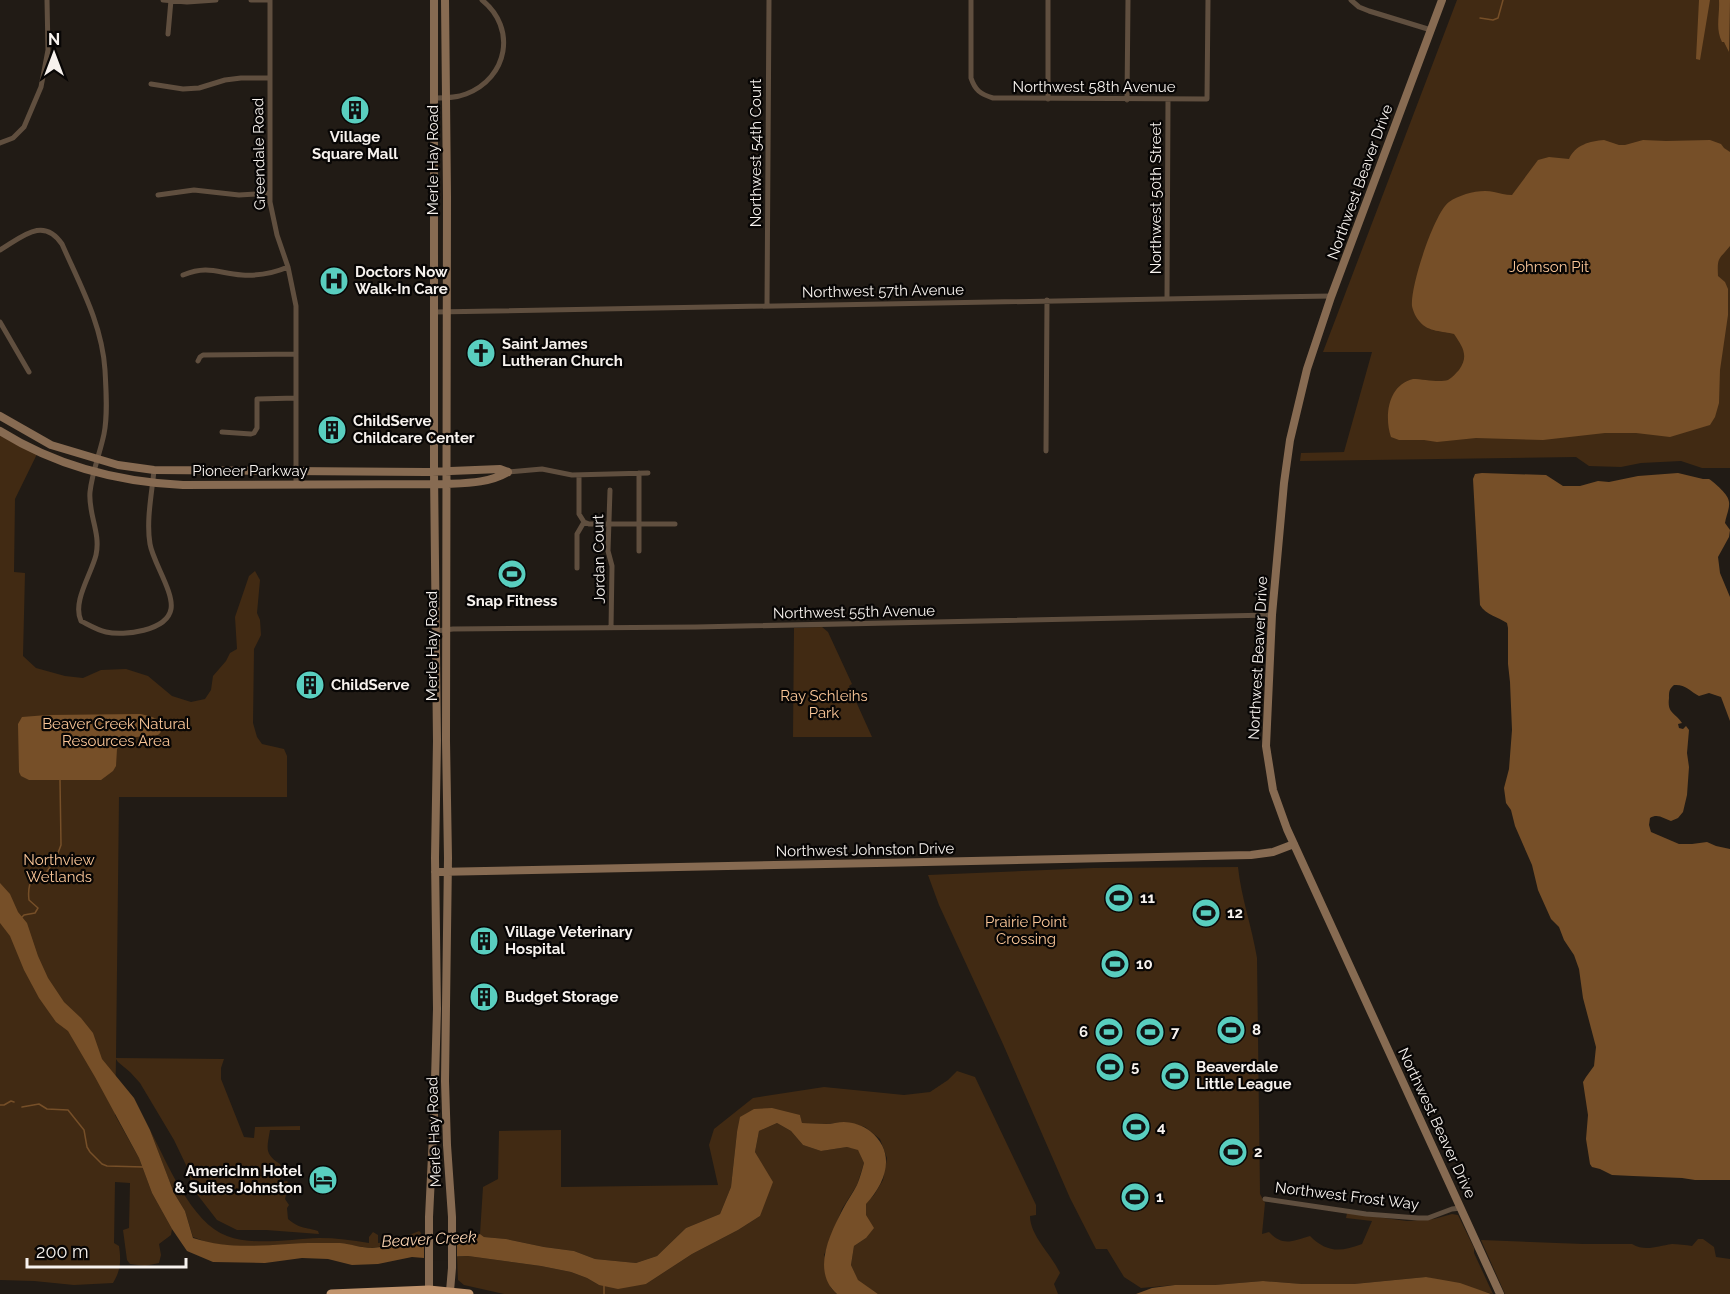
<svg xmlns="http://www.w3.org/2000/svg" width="1730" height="1294" font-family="Raleway,sans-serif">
  <rect width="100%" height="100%" fill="#211b15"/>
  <!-- green -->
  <path fill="#412a13" d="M1457 0H1730V468H1702L1681 461 1641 463 1621 467 1589 466 1576 457 1300 461 1301 453 1344 452 1372 352H1323Z
    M0 431 38 452 15 499 14 572 25 573 23 656 36 668 65 676 83 678 101 670 126 669 148 676 172 696 191 702 205 699 211 690 213 676 226 661 230 653 237 649 235 617 249 576 255 571 260 580 257 613 260 620 261 635 254 649 253 723 257 737 262 744 284 749 287 756V797H119L116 1058 224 1059 221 1068V1079L244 1137 254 1138 255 1127 300 1126V1130H270C267 1148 264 1154 280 1164L282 1171 280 1182 287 1181 293 1188 292 1195H286L285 1199 289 1205 287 1208 288 1219C300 1229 305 1227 318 1231L319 1234 266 1230H237L217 1220 193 1189 186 1165 174 1140 140 1083 130 1072 118 1062 116 1059 115 1115 139 1158 152 1193 172 1229 171 1235 159 1244 161 1255 159 1263 145 1266 130 1264 127 1260 123 1230 129 1228 130 1183 115 1182 114 1243 119 1246C121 1260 121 1270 113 1283L74 1285 34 1281 0 1280Z
    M822 627 828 632 852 684 849 686 872 737H793L794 628Z
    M1238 867C1241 897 1252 927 1257 958L1260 1194 1265 1203 1262 1234 1269 1232C1283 1247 1292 1241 1310 1236 1327 1253 1341 1252 1362 1244L1372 1221 1346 1218 1347 1213 1407 1221 1434 1219 1452 1214 1458 1215 1474 1248V1253L1493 1294 1426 1277 1354 1284H1302L1263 1281 1215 1285H1175L1141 1288 1124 1277 1107 1249H1096L1070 1198 1003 1044 939 905 928 875 1093 868Z
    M957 1071 975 1077 1036 1205V1215L1030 1216C1030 1236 1052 1255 1060 1273L1054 1284 1058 1294H878L858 1281 851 1265 854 1246 866 1238V1203L874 1195 883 1180 887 1158 880 1139 865 1127 845 1122 826 1124 802 1123 800 1115 737 1132 731 1187 720 1214 686 1228 657 1256 636 1263 595 1259 574 1251 544 1247 506 1239 484 1237 480 1234 483 1187 498 1179 499 1131 561 1130V1187L718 1185 709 1145 714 1129 753 1098 824 1087 904 1095 930 1092 948 1080Z
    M777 1123 791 1131 803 1145 821 1151 847 1147 858 1149 864 1163 857 1185 842 1209 824 1255 831 1288 837 1294H504L464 1285 458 1280 457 1257 468 1256 541 1266 571 1272 587 1278 599 1285 646 1284 692 1254 738 1230 760 1216 763 1166 755 1152 759 1131Z
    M150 1130C167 1162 191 1223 227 1236 253 1246 291 1239 319 1238 336 1238 352 1240 369 1243V1237L373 1232 378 1235V1243L395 1241 419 1231 421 1233 420 1237 392 1245 371 1248 341 1244 319 1243 247 1247 212 1244 193 1237 185 1211 174 1193Z
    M1698 1239H1703L1714 1247 1716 1257 1730 1259V1294H1505L1481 1240 1583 1244H1632C1646 1252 1657 1246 1672 1244 1678 1244 1686 1245 1692 1246Z"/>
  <!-- water -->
  <path fill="#764f28" d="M1699 0H1710L1700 60 1696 59Z
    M1719 0H1730L1729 52 1724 42H1722C1715 28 1720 15 1719 0Z
    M1604 140 1619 145H1625L1643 140 1666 141 1710 140 1721 144 1724 148 1730 152V246C1719 260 1717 256 1718 276L1725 282 1728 289V315L1720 370 1719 403 1715 417 1710 425 1670 437 1636 433H1605L1543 440 1476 438 1437 442 1424 440H1399L1391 437C1384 416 1388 385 1413 379 1423 379 1439 383 1448 380 1452 378 1456 373 1459 370 1469 356 1463 347 1454 334 1443 331 1428 332 1420 322 1416 318 1413 311 1412 306 1410 287 1434 213 1449 202 1461 194 1480 189 1494 192 1500 193 1505 195 1512 195L1538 160 1549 157 1569 159C1575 145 1590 141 1604 140Z
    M1482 473 1546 475 1563 486H1580L1598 481 1609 482 1638 476 1678 473 1703 479H1709C1715 483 1729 495 1729 502 1730 508 1726 516 1725 523L1730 530 1729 537 1718 557 1720 573 1730 597V721L1721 697 1709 693 1699 696C1690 691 1685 684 1674 685 1669 689 1669 692 1669 698 1667 714 1675 712 1682 723L1678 724 1679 728 1683 729 1686 726 1689 730 1687 753 1689 767 1687 795 1683 812 1678 818 1671 821C1664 819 1658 813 1650 818L1649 825 1651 832 1679 844H1692L1707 842 1716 846 1730 849V1180H1695L1682 1178 1633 1176 1612 1175 1600 1169 1592 1167 1590 1164 1586 1139 1588 1115 1583 1082 1586 1077 1594 1066 1596 1047 1583 998 1579 969 1574 955 1564 940 1559 927 1551 919 1538 890 1532 865 1515 826 1511 810 1506 803 1504 788 1509 769 1512 730 1510 682 1508 664V628L1507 623C1498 617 1486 615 1480 605L1473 479 1475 474Z
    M141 714 152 717 161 721C163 727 163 731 158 735L125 738 117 749 116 766 113 771 101 780H29L21 776 19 772 18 724 22 717 47 715Z
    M0 883 10 894 18 912 27 923 38 956 48 978 64 1002 81 1018 93 1033 102 1059 134 1098 150 1130 174 1193 185 1211 193 1238C237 1252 272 1243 317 1243 325 1243 333 1243 340 1243 351 1244 362 1248 372 1248 401 1246 439 1226 468 1239L480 1234 484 1237 506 1239 544 1247 574 1251 595 1259 636 1263 657 1256 686 1228 720 1214 731 1187 737 1132 740 1117 754 1109 772 1108 800 1115 802 1123C810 1123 818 1124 826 1124 832 1124 838 1122 844 1122 853 1122 864 1126 870 1131 897 1153 886 1182 866 1204V1215L874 1228 866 1238 854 1246 851 1265 858 1280 878 1294H837C811 1271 830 1234 843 1209 847 1201 853 1193 857 1185 860 1178 862 1170 864 1163L858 1150 847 1147 821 1151 803 1145 791 1131 777 1123 759 1131 755 1152 773 1182 760 1216 738 1230 692 1254 646 1284 618 1289 599 1285 587 1278 571 1272 541 1266 468 1256 424 1258 412 1257 378 1264 352 1265 328 1259 302 1258 265 1263 213 1262 187 1251 172 1229 152 1193 139 1158 95 1077 68 1031 56 1022 39 998 24 970 10 936 0 923Z
    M1426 1277 1460 1283 1491 1294H1136L1152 1288 1175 1285H1215L1263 1281 1302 1284H1354Z"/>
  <!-- pier -->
  <path fill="#211b15" d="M457 1233V1260L424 1261V1234Z"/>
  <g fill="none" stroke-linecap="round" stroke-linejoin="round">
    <!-- stream -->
    <path stroke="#764f28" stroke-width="1.5" d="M1480 18 1493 20 1498 18 1503 0
      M21 918 24 915 35 913 38 908 29 900C28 892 28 885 33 878H41C50 869 57 858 61 845L60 780
      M0 1105H4L11 1101 14 1102
      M22 1107 39 1104 47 1109 68 1110 84 1130 87 1147 90 1152 102 1164 107 1166 144 1167
      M604 1294V1286"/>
    <!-- street -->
    <path stroke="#604f3f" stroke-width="5" d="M163 0 187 2 216 0
      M251 0H270
      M270 0V202L277 235 288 267 296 306V484
      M971 0V78C975 90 980 94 993 98L1207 99 1208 0
      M1351 0 1359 7 1369 11 1431 30
      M168 34 171 0
      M151 84 183 89 199 88 225 80 241 78H270
      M434 98C445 98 456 98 466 94 508 78 517 28 482 0
      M1048 99V0
      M1127 100 1128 0
      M0 143 13 138 24 127 41 87 48 50 47 0
      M158 195 194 190 239 195 270 193
      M0 250C22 237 43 216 62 244 80 285 102 324 105 370 106 390 108 414 104 434 100 453 92 473 90 492 88 514 101 533 96 555 91 575 72 602 81 621 89 625 97 630 106 632 124 636 167 631 171 609 174 592 153 562 150 544 146 520 152 493 154 470
      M183 275C209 265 217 273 242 275 258 276 274 273 288 267
      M1167 298 1168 99
      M767 306 769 0
      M434 312 1332 296
      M0 322 29 372
      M198 361 200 357 203 355 296 354
      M222 432 251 434 254 433 257 428V399L296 398
      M1046 451 1047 300
      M508 472 542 469 572 475 648 473
      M610 490 608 551 612 566 611 628
      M584 522 589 524H675
      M639 551V473
      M577 568V534L584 522 579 514V475
      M436 631 453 629 696 627 1272 615
      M1265 1199 1366 1214 1418 1218H1428L1452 1209 1461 1208"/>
    <!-- secondary -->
    <path stroke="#876b52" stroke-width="8" d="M445 0 447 196 446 741 448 858 445 1081 447 1145 452 1217V1268L450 1291
      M1442 0 1331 297 1307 369 1290 440 1284 483 1272 615 1266 746 1273 790 1287 829 1500 1294
      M0 416 51 445 118 465 154 470 426 472 500 469 508 472
      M0 431C56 466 118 482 183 485L446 484C468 483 489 483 508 472
      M435 872C707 868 979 860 1251 855L1273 852 1294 844
      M429 1290V1217L434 1115 437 1009 435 858 437 741 434 472V0"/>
    <!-- highway -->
    <path stroke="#c0946d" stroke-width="9" d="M331 1294 429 1290 469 1294"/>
  </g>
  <!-- icons -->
  <defs>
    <g id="building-disc" transform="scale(1.5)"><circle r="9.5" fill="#59cebf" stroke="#080605"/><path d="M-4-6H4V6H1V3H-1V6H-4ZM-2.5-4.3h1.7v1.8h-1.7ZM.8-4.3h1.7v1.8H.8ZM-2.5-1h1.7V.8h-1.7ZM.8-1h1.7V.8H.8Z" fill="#111"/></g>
    <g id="hospital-disc" transform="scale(1.5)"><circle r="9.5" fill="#59cebf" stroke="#080605"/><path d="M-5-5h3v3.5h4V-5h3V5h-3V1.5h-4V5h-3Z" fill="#111"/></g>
    <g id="church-disc" transform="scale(1.5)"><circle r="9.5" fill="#59cebf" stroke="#080605"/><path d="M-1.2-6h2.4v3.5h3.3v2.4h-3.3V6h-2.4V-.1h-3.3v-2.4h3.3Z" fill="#111"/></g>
    <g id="stadium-disc" transform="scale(1.5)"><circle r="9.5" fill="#59cebf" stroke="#080605"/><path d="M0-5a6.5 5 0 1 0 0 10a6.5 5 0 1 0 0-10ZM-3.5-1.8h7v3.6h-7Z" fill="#111"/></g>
    <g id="hotel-disc" transform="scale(1.5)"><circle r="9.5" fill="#59cebf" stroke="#080605"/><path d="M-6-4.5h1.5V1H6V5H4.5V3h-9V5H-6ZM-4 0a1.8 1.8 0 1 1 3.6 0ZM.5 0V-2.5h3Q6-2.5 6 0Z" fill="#111"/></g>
  </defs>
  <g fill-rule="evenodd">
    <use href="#building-disc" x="355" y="110"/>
    <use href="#hospital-disc" x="334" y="281"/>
    <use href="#church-disc" x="481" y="353"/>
    <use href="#building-disc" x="332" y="430"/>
    <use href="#stadium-disc" x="512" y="574"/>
    <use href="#building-disc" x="310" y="685"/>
    <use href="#stadium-disc" x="1119" y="898"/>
    <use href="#stadium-disc" x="1206" y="913"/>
    <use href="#building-disc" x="484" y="941"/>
    <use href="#stadium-disc" x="1115" y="964"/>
    <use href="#building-disc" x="484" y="997"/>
    <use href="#stadium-disc" x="1231" y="1030"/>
    <use href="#stadium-disc" x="1109" y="1032"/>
    <use href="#stadium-disc" x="1150" y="1032"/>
    <use href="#stadium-disc" x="1110" y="1067"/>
    <use href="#stadium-disc" x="1175" y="1076"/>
    <use href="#stadium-disc" x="1136" y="1127"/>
    <use href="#stadium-disc" x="1233" y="1152"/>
    <use href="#hotel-disc" x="323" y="1180"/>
    <use href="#stadium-disc" x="1135" y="1197"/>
  </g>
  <g text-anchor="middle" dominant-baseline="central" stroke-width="4.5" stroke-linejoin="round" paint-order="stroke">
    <!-- street labels -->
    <g font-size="15" fill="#f7f2ee" stroke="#080605">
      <text x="1094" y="87">Northwest 58th Avenue</text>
      <text transform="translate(756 153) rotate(-90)">Northwest 54th Court</text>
      <text transform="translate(259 154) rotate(-91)">Greendale Road</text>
      <text transform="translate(433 160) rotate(-90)">Merle Hay Road</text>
      <text transform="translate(1360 182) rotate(-70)">Northwest Beaver Drive</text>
      <text transform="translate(1156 198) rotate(-90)">Northwest 50th Street</text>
      <text transform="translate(883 291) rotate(-1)">Northwest 57th Avenue</text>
      <text x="250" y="471">Pioneer Parkway</text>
      <text transform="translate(599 559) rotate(-91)">Jordan Court</text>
      <text transform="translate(854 612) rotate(-1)">Northwest 55th Avenue</text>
      <text transform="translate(432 646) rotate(-90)">Merle Hay Road</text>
      <text transform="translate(1258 658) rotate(-87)">Northwest Beaver Drive</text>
      <text transform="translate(865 850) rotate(-1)">Northwest Johnston Drive</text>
      <text transform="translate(1437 1123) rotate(65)">Northwest Beaver Drive</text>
      <text transform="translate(434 1132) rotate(-92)">Merle Hay Road</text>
      <text transform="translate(1347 1196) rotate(7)">Northwest Frost Way</text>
    </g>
    <!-- poi labels -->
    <g font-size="15" font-weight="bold" fill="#f7f2ee" stroke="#080605" text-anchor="start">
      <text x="355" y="137" text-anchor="middle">Village<tspan x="355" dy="17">Square Mall</tspan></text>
      <text x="355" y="272">Doctors Now<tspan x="355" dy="17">Walk-In Care</tspan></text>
      <text x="502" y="344">Saint James<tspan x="502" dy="17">Lutheran Church</tspan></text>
      <text x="353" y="421">ChildServe<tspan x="353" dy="17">Childcare Center</tspan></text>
      <text x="512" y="601" text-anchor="middle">Snap Fitness</text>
      <text x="331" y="685">ChildServe</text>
      <text x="1140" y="898">11</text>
      <text x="1227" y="913">12</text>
      <text x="505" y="932">Village Veterinary<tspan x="505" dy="17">Hospital</tspan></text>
      <text x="1136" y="964">10</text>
      <text x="505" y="997">Budget Storage</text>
      <text x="1252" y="1030">8</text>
      <text x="1088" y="1032" text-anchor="end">6</text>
      <text x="1171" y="1032">7</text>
      <text x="1131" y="1067">5</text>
      <text x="1196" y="1067">Beaverdale<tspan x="1196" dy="17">Little League</tspan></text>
      <text x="1157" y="1127">4</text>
      <text x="1254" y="1152">2</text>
      <text x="302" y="1171" text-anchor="end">AmericInn Hotel<tspan x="302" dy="17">&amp; Suites Johnston</tspan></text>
      <text x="1156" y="1197">1</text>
    </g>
    <!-- park labels -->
    <g font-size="15" fill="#f9c597" stroke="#080605">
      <text x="1549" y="267">Johnson Pit</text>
      <text x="824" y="696">Ray Schleihs<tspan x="824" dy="17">Park</tspan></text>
      <text x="116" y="724">Beaver Creek Natural<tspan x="116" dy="17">Resources Area</tspan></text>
      <text x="59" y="860">Northview<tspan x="59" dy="17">Wetlands</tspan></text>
      <text x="1026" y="922">Prairie Point<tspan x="1026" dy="17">Crossing</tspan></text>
    </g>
    <!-- water labels -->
    <g font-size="16" font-style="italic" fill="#fcd5b2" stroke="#080605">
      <text transform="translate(429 1239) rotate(-3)">Beaver Creek</text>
    </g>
  </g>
  <!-- north arrow -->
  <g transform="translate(54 54)" stroke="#080605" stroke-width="4.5" paint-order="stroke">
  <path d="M0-4.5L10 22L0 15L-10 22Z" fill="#f7f2ee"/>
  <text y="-9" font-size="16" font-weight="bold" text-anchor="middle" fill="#f7f2ee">N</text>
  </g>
  <!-- scale -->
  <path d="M27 1258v9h159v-9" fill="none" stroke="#f7f2ee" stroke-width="3"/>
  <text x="36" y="1258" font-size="18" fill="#f7f2ee" stroke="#080605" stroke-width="4.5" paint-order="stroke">200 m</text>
</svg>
